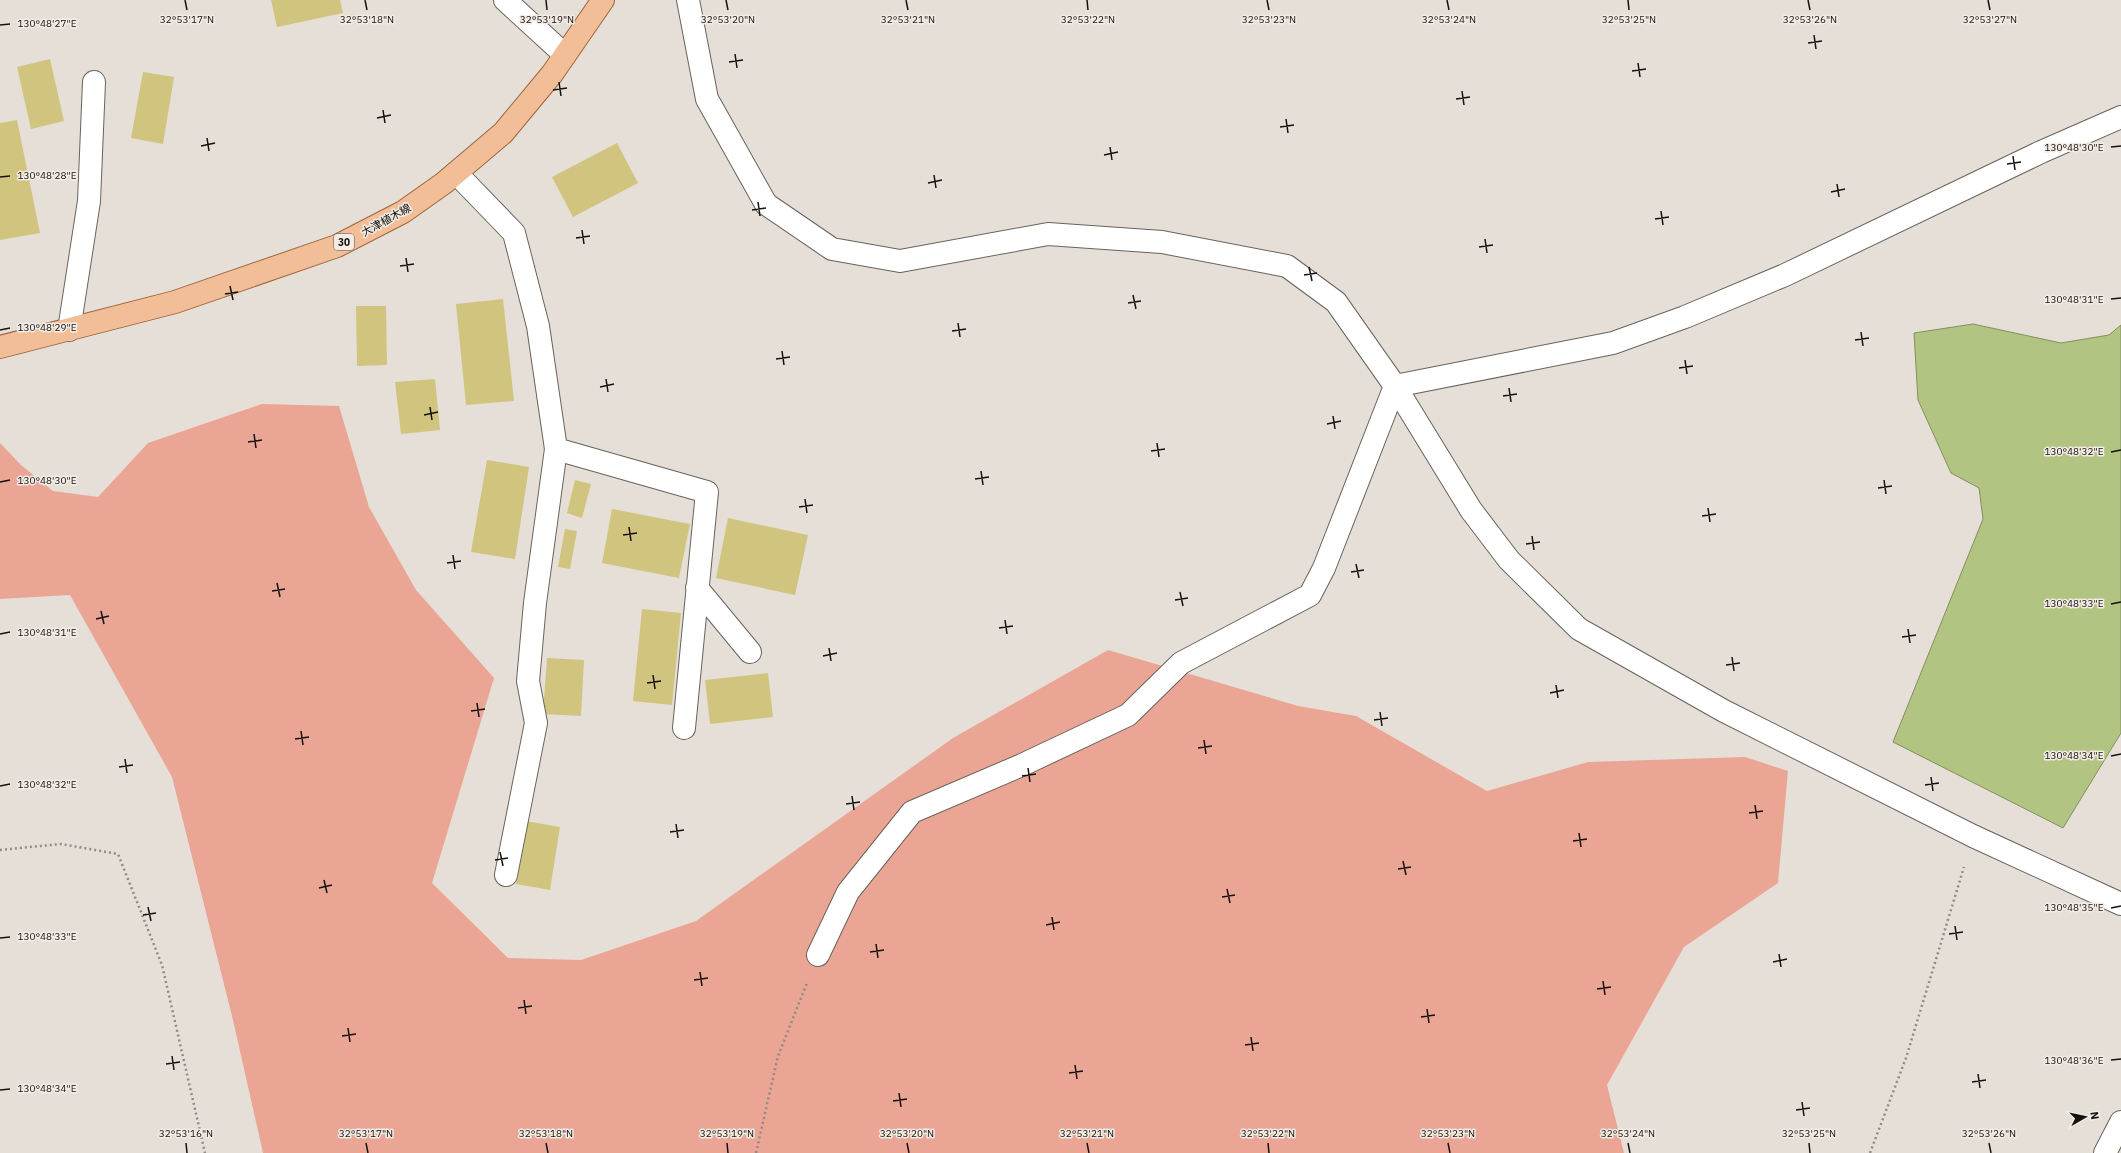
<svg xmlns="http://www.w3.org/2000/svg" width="2121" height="1153" font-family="'IBM Plex Sans','Noto Sans JP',sans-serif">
  <rect width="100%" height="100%" fill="#e5dfd7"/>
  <!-- green -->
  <path fill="#eba595" d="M262 404 339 406 369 507 416 590 494 678 432 883 508 958 581 960 696 921 953 738 1108 650 1298 706 1356 716 1487 791 1588 762 1745 757 1788 771 1778 883 1684 947 1607 1085 1624 1153H263L233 1020 172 777 70 595 0 599V443L21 465 53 491 98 497 148 443Z"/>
  <!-- water -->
  <path fill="#b2c481" stroke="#838f5f" d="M1973 324 2061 343 2109 335 2121 325V733L2063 828 1893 742 1983 519 1979 488 1951 473 1918 400 1914 333Z"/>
  <!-- building -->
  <path fill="#d1c47e" d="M271 0H340L343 13 277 27Z
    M50 59 64 121 31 129 17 67Z
    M143 72 174 77 163 144 131 138Z
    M17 120 40 233 0 240V123Z
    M617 143 638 183 573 217 552 177Z
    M503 299 514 401 466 405 456 304Z
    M356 306H386L387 365 357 366Z
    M435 379 440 430 401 434 395 382Z
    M487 460 529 467 515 559 471 552Z
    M575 480 591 484 582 518 567 513Z
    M612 509 690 524 679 578 602 563Z
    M728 518 808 535 795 595 716 578Z
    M565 529 577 531 570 569 558 567Z
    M642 609 681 613 672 705 633 701Z
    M547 658 584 660 581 716 543 714Z
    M768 673 773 717 710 724 705 680Z
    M526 821 560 827 550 890 516 884Z"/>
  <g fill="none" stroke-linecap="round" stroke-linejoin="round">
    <!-- lane casing -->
    <g stroke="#68635c" stroke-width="24">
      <path id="lane" d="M505 0 565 55"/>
    </g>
    <!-- street casing -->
    <g stroke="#68635c" stroke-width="24">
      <path id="street" d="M456 173 514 233 538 326 556 449 535 603 528 681 536 723 506 875
        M766 204 832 249 900 261 1048 234 1162 242 1287 266 1336 302 1395 386 1471 510 1509 560 1579 629 1724 711 1973 836 2121 904
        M69 330 89 201 94 82
        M1395 386 1613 343 1685 317 1785 275 2041 152 2121 117
        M556 449 707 492 684 728
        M697 588 750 652
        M818 955 848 892 912 812 1022 765 1128 715 1181 663 1310 595 1324 568 1395 386
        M2105 1153 2121 1122"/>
    </g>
    <!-- secondary casing -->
    <g stroke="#68635c" stroke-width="24">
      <path id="secondary" d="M688 0 707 99 766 204"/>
    </g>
    <!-- primary casing -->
    <g stroke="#9d653c" stroke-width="24">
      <path id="primary" d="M0 347 175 302 337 246 403 212 444 183 503 133 552 74 603 0"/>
    </g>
    <!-- path -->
    <path stroke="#8f8b85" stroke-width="2.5" stroke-dasharray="2 3" stroke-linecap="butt" d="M0 850 61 844 118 854 162 965 205 1153
      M756 1153 778 1056 807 983
      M1870 1153 1906 1058 1964 867"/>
    <!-- lane -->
    <use href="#lane" stroke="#fff" stroke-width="22"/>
    <!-- street -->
    <use href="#street" stroke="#fff" stroke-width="22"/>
    <!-- secondary -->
    <use href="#secondary" stroke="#fff" stroke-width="22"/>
    <!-- primary -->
    <use href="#primary" stroke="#f1be98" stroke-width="22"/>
  </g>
  <!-- ticks -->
  <path fill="none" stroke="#14120f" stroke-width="1.5" d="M185 0 187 10M365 0 367 10M546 0 547 10M726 0 728 10M906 0 908 10M1087 0 1088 10M1267 0 1269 10M1447 0 1449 10M1628 0 1629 10M1808 0 1810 10M1988 0 1990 10M0 25 10 24M1814 35 1816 49M1808 43 1822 41M735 54 737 68M729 62 743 60M1638 63 1640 77M1632 71 1646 69M559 82 561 96M553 90 567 88M1462 91 1464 105M1456 99 1470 97M383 110 385 123M377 118 391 115M1286 119 1288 133M1280 127 1294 125M207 138 209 151M201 146 215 143M1110 147 1112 160M2111 147 2121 146M1104 155 1118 152M2013 156 2015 170M2007 164 2021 162M934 175 936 188M0 177 10 176M928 183 942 180M1837 184 1839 197M1831 192 1845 189M758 202 760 216M752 210 766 208M1661 211 1663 225M1655 219 1669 217M582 230 584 244M576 238 590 236M1485 239 1487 253M1479 247 1493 245M406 258 408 272M400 266 414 264M1309 267 1312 281M1304 275 1317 273M230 286 233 300M225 294 238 292M1133 295 1136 309M2111 299 2121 298M1128 303 1141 301M958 323 960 337M0 330 10 328M952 331 966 329M1861 332 1863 346M1855 340 1869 338M782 351 784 365M776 359 790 357M1685 360 1687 374M1679 368 1693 366M606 379 608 392M600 387 614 384M1509 388 1511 402M1503 396 1517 394M430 407 432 420M424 415 438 412M1333 416 1335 429M1327 424 1341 421M254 434 256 448M248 442 262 440M1157 443 1159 457M1151 451 1165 449M2111 452 2121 450M981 471 983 485M975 479 989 477M1884 480 1886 494M0 482 10 480M1878 488 1892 486M805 499 807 513M799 507 813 505M1708 508 1710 522M1702 516 1716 514M629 527 631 541M623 535 637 533M1532 536 1534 550M1526 544 1540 542M453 555 455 569M447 563 461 561M1356 564 1359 578M1351 572 1364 570M277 583 280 597M272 591 285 589M1180 592 1183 606M1175 600 1188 598M2111 604 2121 602M101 611 104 624M96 619 109 616M1005 620 1007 634M999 628 1013 626M1908 629 1910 643M0 634 10 632M1902 637 1916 635M829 648 831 661M823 656 837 653M1732 657 1734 671M1726 665 1740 663M653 675 655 689M647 683 661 681M1556 685 1558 698M1550 693 1564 690M477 703 479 717M471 711 485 709M1380 712 1382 726M1374 720 1388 718M301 731 303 745M295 739 309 737M1204 740 1206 754M1198 748 1212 746M2111 756 2121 754M125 759 127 773M119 767 133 765M1028 768 1030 782M1022 776 1036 774M1931 777 1933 791M1925 785 1939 783M0 786 10 784M852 796 854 810M846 804 860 802M1755 805 1757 819M1749 813 1763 811M676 824 678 838M670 832 684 830M1579 833 1581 847M1573 841 1587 839M500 852 503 866M495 860 508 858M1403 861 1406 875M1398 869 1411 867M324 880 327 893M319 888 332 885M1227 889 1230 903M1222 897 1235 895M148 907 151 921M2111 908 2121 906M143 915 156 913M1052 917 1054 930M1046 925 1060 922M1955 926 1957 940M1949 934 1963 932M0 938 10 937M876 944 878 958M870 952 884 950M1779 954 1781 967M1773 962 1787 959M700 972 702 986M694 980 708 978M1603 981 1605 995M1597 989 1611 987M524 1000 526 1014M518 1008 532 1006M1427 1009 1429 1023M1421 1017 1435 1015M348 1028 350 1042M342 1036 356 1034M1251 1037 1253 1051M1245 1045 1259 1043M172 1056 174 1070M2111 1060 2121 1059M166 1064 180 1062M1075 1065 1077 1079M1069 1073 1083 1071M1978 1074 1980 1088M1972 1082 1986 1080M0 1090 10 1089M899 1093 901 1107M893 1101 907 1099M1802 1102 1804 1116M1796 1110 1810 1108M186 1143 187 1153M366 1143 368 1153M546 1143 548 1153M727 1143 728 1153M907 1143 909 1153M1087 1143 1089 1153M1268 1143 1269 1153M1448 1143 1450 1153M1628 1143 1630 1153M1809 1143 1810 1153M1989 1143 1991 1153"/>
  <g text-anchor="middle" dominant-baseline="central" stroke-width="3" stroke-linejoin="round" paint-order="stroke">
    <!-- shield labels -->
    <rect fill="#f2ece4" stroke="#57534f" stroke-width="1" x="334" y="234" width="20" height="16" rx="3"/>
    <g font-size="10" font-weight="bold" fill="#14120f">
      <text x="344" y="242">30</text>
    </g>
    <!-- street labels -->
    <g font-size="11" fill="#14120f" stroke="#f2ece4">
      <text transform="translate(386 220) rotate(-29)">大津植木線</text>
    </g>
  </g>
  <g font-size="10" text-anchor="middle" fill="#14120f" stroke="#f2ece4" stroke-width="3" stroke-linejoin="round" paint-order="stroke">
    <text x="187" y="23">32°53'17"N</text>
    <text x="367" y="23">32°53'18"N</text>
    <text x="547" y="23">32°53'19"N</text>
    <text x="728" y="23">32°53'20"N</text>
    <text x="908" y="23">32°53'21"N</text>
    <text x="1088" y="23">32°53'22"N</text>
    <text x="1269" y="23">32°53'23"N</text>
    <text x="1449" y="23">32°53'24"N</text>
    <text x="1629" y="23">32°53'25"N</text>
    <text x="1810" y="23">32°53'26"N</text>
    <text x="1990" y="23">32°53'27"N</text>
    <text x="47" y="27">130°48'27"E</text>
    <text x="2074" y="151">130°48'30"E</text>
    <text x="47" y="179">130°48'28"E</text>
    <text x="2074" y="303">130°48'31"E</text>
    <text x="47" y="331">130°48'29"E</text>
    <text x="2074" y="455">130°48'32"E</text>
    <text x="47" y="484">130°48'30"E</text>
    <text x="2074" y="607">130°48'33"E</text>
    <text x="47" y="636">130°48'31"E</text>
    <text x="2074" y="759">130°48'34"E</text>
    <text x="47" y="788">130°48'32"E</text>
    <text x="2074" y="911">130°48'35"E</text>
    <text x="47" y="940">130°48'33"E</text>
    <text x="2074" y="1064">130°48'36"E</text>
    <text x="47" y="1092">130°48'34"E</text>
    <text x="186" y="1137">32°53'16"N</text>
    <text x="366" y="1137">32°53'17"N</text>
    <text x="546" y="1137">32°53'18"N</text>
    <text x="727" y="1137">32°53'19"N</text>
    <text x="907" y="1137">32°53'20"N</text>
    <text x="1087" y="1137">32°53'21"N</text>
    <text x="1268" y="1137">32°53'22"N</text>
    <text x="1448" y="1137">32°53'23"N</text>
    <text x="1628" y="1137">32°53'24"N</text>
    <text x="1809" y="1137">32°53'25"N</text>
    <text x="1989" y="1137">32°53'26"N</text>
  </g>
  <!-- north arrow -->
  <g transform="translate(2085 1117) rotate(81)" stroke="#f2ece4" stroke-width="3" paint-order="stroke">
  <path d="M0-3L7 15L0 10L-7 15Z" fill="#14120f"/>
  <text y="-6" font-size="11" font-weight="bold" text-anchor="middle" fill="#14120f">N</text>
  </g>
</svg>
